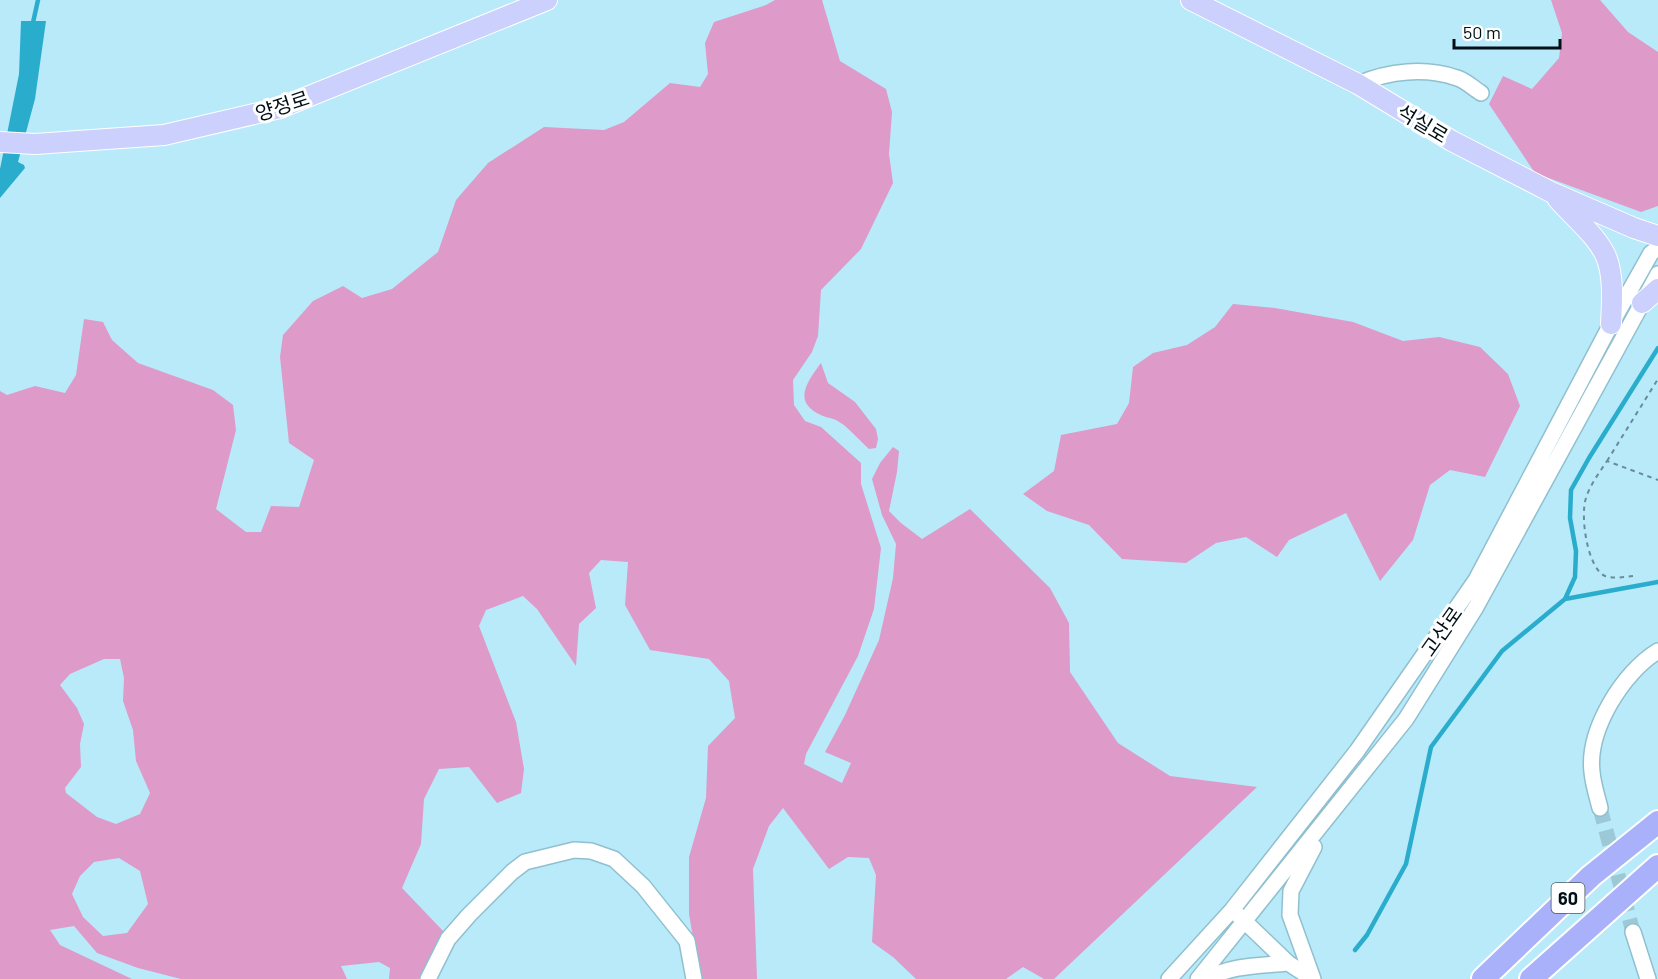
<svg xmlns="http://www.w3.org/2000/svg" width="1658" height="979" font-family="Barlow,'Noto Sans KR',sans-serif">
  <rect width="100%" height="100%" fill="#b9eaf9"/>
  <!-- green -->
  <path fill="#de9ac8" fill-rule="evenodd" d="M775 0H822L840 61 886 89 892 112 889 154 893 183 861 249 821 290 818 336 812 352 793 380 794 405 805 421 821 427 861 463V484L881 548 874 609 858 656 806 754 804 764 842 783 851 763 825 752 845 715 879 640 893 578 896 544 882 515 872 479 880 463 893 447 899 451 897 472 889 511 901 523 922 539 970 509 1050 588 1069 623 1070 672 1118 743 1170 776 1257 787 1054 979H1044L1023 967 1006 979H916L893 957 872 942 876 875 869 858 848 857 829 869 783 808 769 826 753 869 757 979H700L689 914V857L706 798 708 746 735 718 729 681 709 659 650 650 625 605 628 562 601 560 589 573 596 608 579 624 576 666 537 609 523 596 486 610 479 626 516 722 524 769 521 793 497 803 469 767 439 769 424 799 421 844 402 888 444 932 419 979H389L390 968 379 962 341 966 347 979H181L138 968 97 953 74 926 50 930 60 945 132 979H0V391L7 395 35 386 65 393 76 375 84 319 103 322 112 340 138 363 213 390 233 405 236 430 216 509 246 532H261L271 506 299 507 314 460 289 443 280 357 283 335 313 301 343 286 362 298 392 289 438 252 456 200 488 163 544 127 604 130 624 122 670 83 700 87 708 74 705 43 714 22 766 5ZM104 659H120L124 678 123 701 133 730 136 761 150 793 140 814 116 824 97 817 66 793 65 788 81 767 80 744 84 724 77 708 60 685 70 674ZM119 858 140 871 148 904 127 933 103 936 83 917 72 894 80 876 94 862Z
    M1551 0H1600L1628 32 1658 52V206L1641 212 1535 173 1489 104 1503 76 1532 89 1559 58 1562 33Z
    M1233 304 1275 308 1353 322 1403 341 1439 337 1480 347 1508 374 1520 406 1485 477 1450 470 1430 485 1413 540 1380 581 1346 513 1289 540 1277 557 1246 537 1216 543 1186 563 1122 559 1089 525 1047 511 1023 494 1054 471 1061 435 1117 424 1129 403 1133 367 1153 353 1187 345 1215 327Z
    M821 363 828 383 855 402 876 429 878 439 876 448 869 449C860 441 851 430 841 423 836 419 829 418 823 416 791 403 807 382 821 363Z"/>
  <!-- water -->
  <path fill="#2aadcd" d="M21 21H46L35 99 18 162 24 165 25 168 0 198V169L19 74Z"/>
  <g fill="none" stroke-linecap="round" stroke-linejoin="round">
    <!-- stream -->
    <path stroke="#2aadcd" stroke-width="4.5" d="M32 27 38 0
      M1565 599 1658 582
      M1355 950 1367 935 1406 864 1431 747 1502 651 1565 599 1575 577 1576 551 1570 518 1571 490 1589 458 1658 348"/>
    <!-- minor-tunnel -->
    <path stroke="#9dc9d7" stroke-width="15" stroke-dasharray="15 8" stroke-linecap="butt" d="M1600 808 1633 932"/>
    <!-- minor casing -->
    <g stroke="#90c0cf" stroke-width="18">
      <path id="minor" d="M1358 84C1389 71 1425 67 1457 78 1465 80 1473 88 1481 93
        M1600 808C1597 796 1593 784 1592 772 1587 730 1623 672 1658 651
        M1238 915 1288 963 1313 979
        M1633 932 1648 979
        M428 979 448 939 469 915 512 872 525 862 574 850 591 851 614 859 643 886 687 941 694 979
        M1169 979 1232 910 1357 751 1476 580 1611 324 1651 253 1658 248
        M1198 979 1406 719 1476 607 1658 274
        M1207 979C1232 965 1259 966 1288 963
        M1313 979 1290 915 1291 891 1314 847"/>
    </g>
    <!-- major casing -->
    <g stroke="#fff" stroke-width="22">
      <path id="major" d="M1191 0 1358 84 1452 141 1551 192 1634 228 1658 236
        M0 142 35 144 164 135 280 108 547 0
        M1557 198C1572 216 1599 237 1607 259 1614 279 1612 303 1611 324
        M1642 303 1658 289"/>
    </g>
    <!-- highway casing -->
    <g stroke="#fff" stroke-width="26">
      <path id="highway" d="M1483 979 1591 876 1658 822
        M1531 979 1658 866"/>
    </g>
    <!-- path -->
    <path stroke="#6a8c97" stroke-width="2" stroke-dasharray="4.5 4.5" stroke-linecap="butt" d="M1607 461 1658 379
      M1633 576C1625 577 1612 579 1605 576 1587 568 1580 515 1586 498 1590 485 1599 473 1607 461L1658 480"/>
    <!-- minor -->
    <use href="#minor" stroke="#fff" stroke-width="15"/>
    <!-- major -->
    <use href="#major" stroke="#cbd0fc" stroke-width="20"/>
    <!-- highway -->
    <use href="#highway" stroke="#a9b1fa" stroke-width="22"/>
  </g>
  <g text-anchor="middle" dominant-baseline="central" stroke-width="6" stroke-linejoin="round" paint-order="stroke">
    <!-- shield labels -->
    <rect fill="#fff" stroke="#4d585c" stroke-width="1.5" x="1551.5" y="883" width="33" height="30" rx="4.5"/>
    <g font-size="18" font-weight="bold" fill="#011016">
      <text x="1568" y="898">60</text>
    </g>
    <!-- street labels -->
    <g font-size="20" fill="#011016" stroke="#fff">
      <text transform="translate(282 105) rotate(-18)">양정로</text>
      <text transform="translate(1423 123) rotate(31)">석실로</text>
      <text transform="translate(1441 631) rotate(-55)">고산로</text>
    </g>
  </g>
  <!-- scale -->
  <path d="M1454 39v9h106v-9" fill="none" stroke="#011016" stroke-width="3"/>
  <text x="1463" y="39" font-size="18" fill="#011016" stroke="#ffffff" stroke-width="4.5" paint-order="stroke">50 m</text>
</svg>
